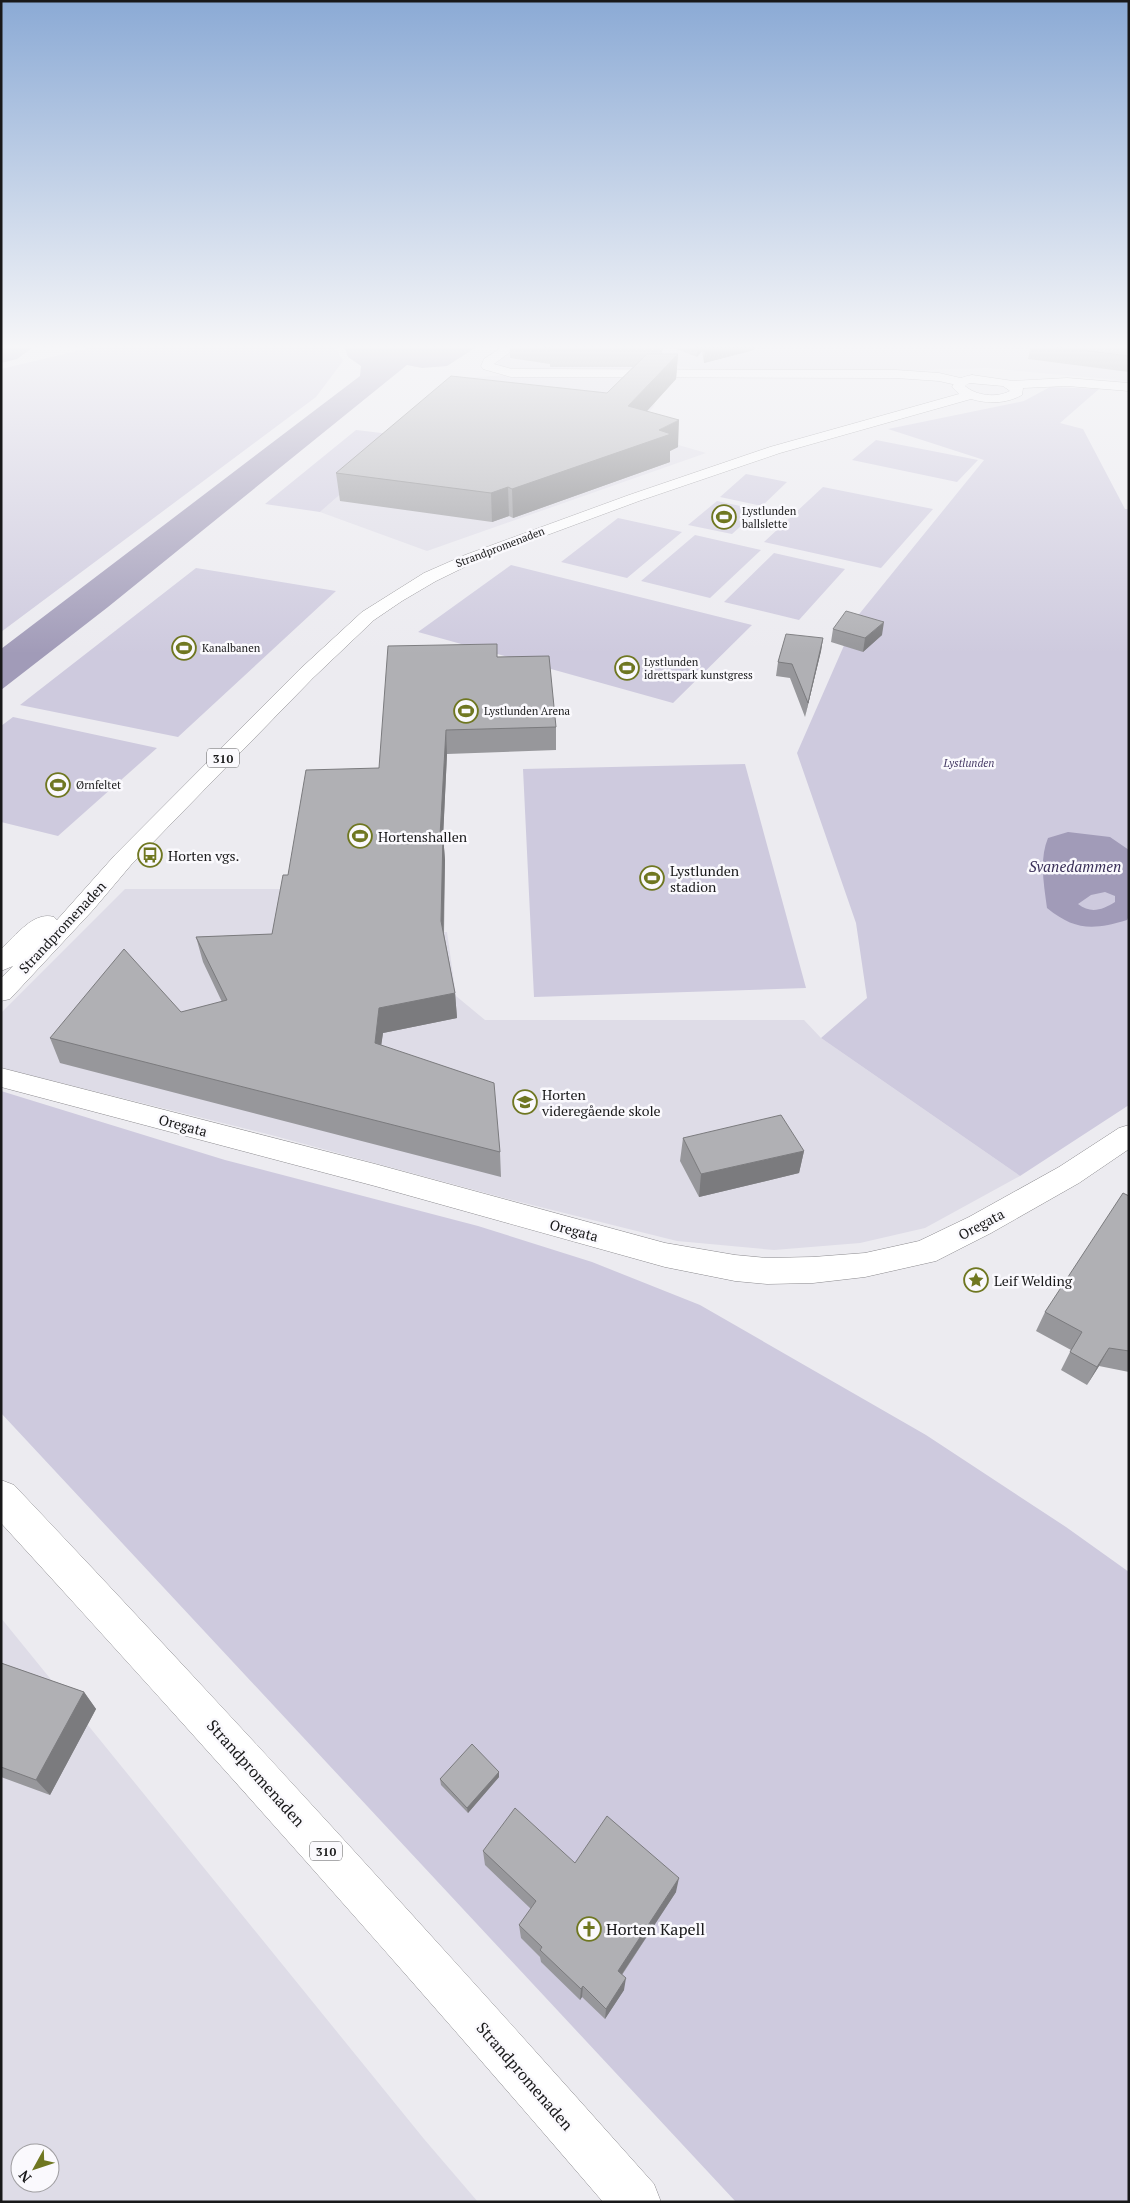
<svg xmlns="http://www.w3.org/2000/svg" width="1130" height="2203" font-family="'PT Serif',serif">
  <rect width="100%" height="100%" fill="#ecebf0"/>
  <!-- built -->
  <path fill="#dedce7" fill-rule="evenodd" d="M515 346H1129V381L987 368 891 371 708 370 666 365 654 406 634 432 706 453 427 551 320 512 407 436 464 378 506 375 496 359Z
    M125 889H376L370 938 447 932 456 996 485 1020H804L821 1038 1020 1176 925 1228 860 1243 774 1250 677 1241 512 1200 271 1135 1 1068V1013Z
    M1 1618 424 2139 478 2202H1ZM20 2153H50V2183H20Z"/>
  <!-- green -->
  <path fill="#cecade" d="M98 346H335L343 361 316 397 1 632V369Z
    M1050 387 1099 389 1060 423 1083 429 1125 509H1129V1105L1020 1176 821 1038 867 998 856 923 797 753 856 618 984 460 888 429 1024 401Z
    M356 430 407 436 320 512 265 504Z
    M876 440 978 460 957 482 852 460Z
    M746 474 787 482 762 506 720 497Z
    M823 487 933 509 881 568 764 542Z
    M717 501 759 510 732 534 688 525Z
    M618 518 682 532 627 578 561 562Z
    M695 535 761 550 710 598 641 581Z
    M774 553 845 569 799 620 724 602Z
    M511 565 752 625 673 703 418 632Z
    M196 568 336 591 178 737 20 705Z
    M13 717 157 748 58 836 1 822V726Z
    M745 764 806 988 534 997 523 769Z
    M1 1091 225 1160 478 1226 592 1262 700 1305 926 1435 1066 1527 1129 1572V2202H736L1 1413Z"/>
  <!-- water -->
  <path fill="#a19bb8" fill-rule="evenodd" d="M1 346H35L17 359 1 363Z
    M344 346H478L447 366 422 368 407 365 108 607 1 690V649L360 376 361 366 348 357Z
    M1068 832 1110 837 1129 850V916L1127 920C1094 930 1075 931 1047 908 1044 885 1039 860 1048 838ZM1105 892 1115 896V902C1102 910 1091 914 1078 904L1091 895Z"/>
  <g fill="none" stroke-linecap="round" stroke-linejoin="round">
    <!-- street casing -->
    <g stroke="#8c8b8f" stroke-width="1">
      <path id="street" d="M504 346H518L494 364 512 369 896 370 939 373 965 379 967 382 961 386 939 381 896 378 511 377 483 369 481 366 484 359Z
        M1 1068 375 1164 665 1243 735 1255 767 1258 813 1257 865 1253 919 1241 969 1217 1059 1167 1119 1128 1129 1125V1149L1079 1183 991 1233 936 1261 865 1277 813 1283 767 1284 735 1281 665 1267 375 1186 1 1087Z"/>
    </g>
    <!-- primary casing -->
    <g stroke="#8c8b8f" stroke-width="1">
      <path id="primary" d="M972 375 1013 381 1067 378 1129 383V391L1067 386 1023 388 1022 395C1006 404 988 404 971 399L780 453 639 501 477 561 436 581 402 601 374 620 313 678 131 865 93 910 10 999 1 1001V978L13 966 1 971V949C16 936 33 911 54 917L57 920 115 855 299 670 362 612 424 573 465 555 629 495 770 447 959 394 952 387C956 379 962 377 972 375ZM969 383 1003 386 1010 391C997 398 976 396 965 386Z
        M1 1480 14 1485C231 1714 444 1948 654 2184L661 2202H603C406 1972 205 1746 1 1523Z"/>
    </g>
    <!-- street -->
    <use href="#street" fill="#fff" fill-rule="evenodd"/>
    <!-- primary -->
    <use href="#primary" fill="#fff" fill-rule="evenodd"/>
  </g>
  <!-- wall -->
  <path fill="#97979b" d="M510 346H662V354H678L676 379 647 411 678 447 670 451V462L513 518 509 516 492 522 340 501 336 473 607 393 633 367H550V364L510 358Z
    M669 346H754V350L704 363 702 351 697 357Z
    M1031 346H1129V372L1028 359Z
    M833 629 882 635 863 652 831 642Z
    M823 638 821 651 805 717 790 678 776 676 778 662Z
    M497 657 556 727V750L447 754 443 835 445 860 444 934 455 993 457 1018 383 1033 381 1045 500 1152 501 1177 60 1063 50 1038 181 1012 222 1002 203 962 196 937 272 934 288 875 379 768Z
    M683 1138 804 1151 799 1173 699 1197 680 1161Z
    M1129 1196V1372L1099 1366 1087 1385 1061 1370 1071 1350 1036 1331 1045 1312Z
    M1 1663 84 1692 96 1709 50 1795 1 1777Z
    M499 1772V1777L468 1813 441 1785 440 1779Z
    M483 1851 575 1863 676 1892 622 1975 624 1990 605 2019 582 1997 580 2000 541 1962 540 1957 521 1938 519 1925 531 1909 485 1865Z"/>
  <!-- shaded-wall -->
  <path fill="#7b7b7e" d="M698 346H703L702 351 697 357Z
    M709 346H754V350L704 363 705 347Z
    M678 354 676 379 627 433 628 406Z
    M679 420 678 447 670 451V462L513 518 512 489 659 430Z
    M508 487 509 516 492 522 491 493Z
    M884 622 882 635 863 652 865 638Z
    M823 638 821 651 805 717 808 703Z
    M446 730 447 754 442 860 440 836Z
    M443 835 445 860 443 946 441 921Z
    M455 993 457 1018 383 1033 378 1068 375 1043 379 1008Z
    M804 1151 799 1173 699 1197 701 1174Z
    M1109 1348 1099 1366 1087 1385 1097 1367Z
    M84 1692 96 1709 50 1795 36 1780Z
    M499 1772V1777L468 1813 467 1808Z
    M679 1878 676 1892 616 1983 618 1971Z
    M626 1978 624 1990 605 2019 606 2009Z
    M583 1986 582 1997 580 2000 581 1989Z"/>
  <!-- building -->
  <path fill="#b0b0b4" stroke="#7b7b7e" d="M538 346H662V351L550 350V348Z
    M1050 346H1129V356Z
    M647 354H678L628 406 679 420 659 430 671 434 512 489 508 487 491 493 336 473 451 376 607 393Z
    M846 611 884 622 865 638 833 629Z
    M786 634 823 638 808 703 792 664 778 662Z
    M497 644V657L549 656 556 727 446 730 440 836 443 835 441 921 455 993 379 1008 375 1043 494 1083 500 1152 50 1038 124 949 181 1012 227 1000 196 937 272 934 283 875H288L306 770 379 768 388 646Z
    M781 1115 804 1151 701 1174 683 1138Z
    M1123 1193 1129 1196V1351L1109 1348 1097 1367 1070 1352 1082 1332 1045 1312Z
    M1 1663 84 1692 36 1780 1 1767Z
    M472 1744 499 1772 467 1808 440 1779Z
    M515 1808 575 1863 607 1816 679 1878 618 1971 626 1978 606 2009 583 1986 581 1989 540 1950 542 1947 519 1925 536 1901 483 1851Z"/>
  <!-- sky -->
  <linearGradient id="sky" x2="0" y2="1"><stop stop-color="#8baad5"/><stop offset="0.53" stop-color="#f6f6f8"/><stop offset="1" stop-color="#f6f6f8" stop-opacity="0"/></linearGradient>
  <rect width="1130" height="654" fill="url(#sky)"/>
  <!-- icons -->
  <defs>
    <g id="stadium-ring" transform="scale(1.25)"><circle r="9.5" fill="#faf9fd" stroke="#6f7721" stroke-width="1.5"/><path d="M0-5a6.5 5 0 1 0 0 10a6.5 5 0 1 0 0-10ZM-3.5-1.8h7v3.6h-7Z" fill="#6f7721"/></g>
    <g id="bus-ring" transform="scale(1.25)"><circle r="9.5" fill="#faf9fd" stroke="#6f7721" stroke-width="1.5"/><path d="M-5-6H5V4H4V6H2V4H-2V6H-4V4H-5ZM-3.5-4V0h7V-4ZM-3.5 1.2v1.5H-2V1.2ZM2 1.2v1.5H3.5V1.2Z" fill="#6f7721"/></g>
    <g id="school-ring" transform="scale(1.25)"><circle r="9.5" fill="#faf9fd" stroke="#6f7721" stroke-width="1.5"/><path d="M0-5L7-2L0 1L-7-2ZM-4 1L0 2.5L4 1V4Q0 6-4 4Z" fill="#6f7721"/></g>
    <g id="sight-ring" transform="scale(1.25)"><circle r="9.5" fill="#faf9fd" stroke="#6f7721" stroke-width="1.5"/><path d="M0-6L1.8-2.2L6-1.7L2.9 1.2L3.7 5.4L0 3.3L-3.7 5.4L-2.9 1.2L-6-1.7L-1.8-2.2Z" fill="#6f7721"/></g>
    <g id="church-ring" transform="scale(1.25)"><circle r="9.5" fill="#faf9fd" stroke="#6f7721" stroke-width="1.5"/><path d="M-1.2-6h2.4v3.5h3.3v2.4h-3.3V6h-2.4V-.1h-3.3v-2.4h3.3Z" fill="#6f7721"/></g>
  </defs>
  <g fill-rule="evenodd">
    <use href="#stadium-ring" x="724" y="517"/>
    <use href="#stadium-ring" x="184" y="648"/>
    <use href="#stadium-ring" x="627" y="668"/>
    <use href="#stadium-ring" x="466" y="711"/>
    <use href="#stadium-ring" x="58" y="785"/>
    <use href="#stadium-ring" x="360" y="836"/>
    <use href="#bus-ring" x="150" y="855"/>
    <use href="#stadium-ring" x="652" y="878"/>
    <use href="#school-ring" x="525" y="1102"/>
    <use href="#sight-ring" x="976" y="1280"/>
    <use href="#church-ring" x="589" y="1929"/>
  </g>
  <g text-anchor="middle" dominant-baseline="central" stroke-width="5" stroke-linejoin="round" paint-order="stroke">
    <!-- far-poi labels -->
    <g font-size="11" fill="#181819" stroke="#faf9fd" text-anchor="start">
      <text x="742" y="511">Lystlunden<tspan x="742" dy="13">ballslette</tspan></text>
      <text x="202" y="648">Kanalbanen</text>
      <text x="644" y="662">Lystlunden<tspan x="644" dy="13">idrettspark kunstgress</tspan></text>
      <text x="484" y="711">Lystlunden Arena</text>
      <text x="76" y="785">Ørnfeltet</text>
    </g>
    <!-- far-street labels -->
    <g font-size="11" fill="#181819" stroke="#faf9fd">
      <text transform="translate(500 547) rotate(-21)">Strandpromenaden</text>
    </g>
    <!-- far-park labels -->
    <g font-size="11" font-style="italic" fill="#483d67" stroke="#faf9fd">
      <text x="969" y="763">Lystlunden</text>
    </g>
    <!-- shield labels -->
    <g fill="#faf9fd" stroke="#5c5c5d" stroke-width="1">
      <rect x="207" y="748.5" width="32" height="19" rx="4"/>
      <rect x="310" y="1841.5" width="32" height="19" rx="4"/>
    </g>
    <g font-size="12" font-weight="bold" fill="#181819">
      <text x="223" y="758">310</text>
      <text x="326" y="1851">310</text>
    </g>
    <!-- poi labels -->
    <g font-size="14" fill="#181819" stroke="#faf9fd" text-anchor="start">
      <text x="378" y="836">Hortenshallen</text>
      <text x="168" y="855">Horten vgs.</text>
      <text x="670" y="870">Lystlunden<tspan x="670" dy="16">stadion</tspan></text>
      <text x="542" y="1094">Horten<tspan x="542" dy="16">videregående skole</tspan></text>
      <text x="994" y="1280">Leif Welding</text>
    </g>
    <!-- street labels -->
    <g font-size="14" fill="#181819" stroke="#faf9fd">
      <text transform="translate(62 927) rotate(-47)">Strandpromenaden</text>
      <text transform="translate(183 1125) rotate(15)">Oregata</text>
      <text transform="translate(981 1224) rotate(-28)">Oregata</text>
      <text transform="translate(574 1230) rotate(15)">Oregata</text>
    </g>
    <!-- water labels -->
    <g font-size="15" font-style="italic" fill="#392e57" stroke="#faf9fd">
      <text x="1075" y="866">Svanedammen</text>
    </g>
    <!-- near-street labels -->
    <g font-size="16" fill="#181819" stroke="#faf9fd">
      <text transform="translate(256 1773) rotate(48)">Strandpromenaden</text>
      <text transform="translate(525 2076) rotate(49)">Strandpromenaden</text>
    </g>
    <!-- near-poi labels -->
    <g font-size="16" fill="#181819" stroke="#faf9fd" text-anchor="start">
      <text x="606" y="1929">Horten Kapell</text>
    </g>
  </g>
  <!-- border -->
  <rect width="1130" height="2203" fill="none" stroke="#181819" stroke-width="5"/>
  <!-- north arrow -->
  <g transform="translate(35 2168) rotate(230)"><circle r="24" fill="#faf9fd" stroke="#a09fa2"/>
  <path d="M0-4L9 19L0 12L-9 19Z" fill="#6f7721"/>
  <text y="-8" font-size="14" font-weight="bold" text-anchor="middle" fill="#181819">N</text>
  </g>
</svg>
